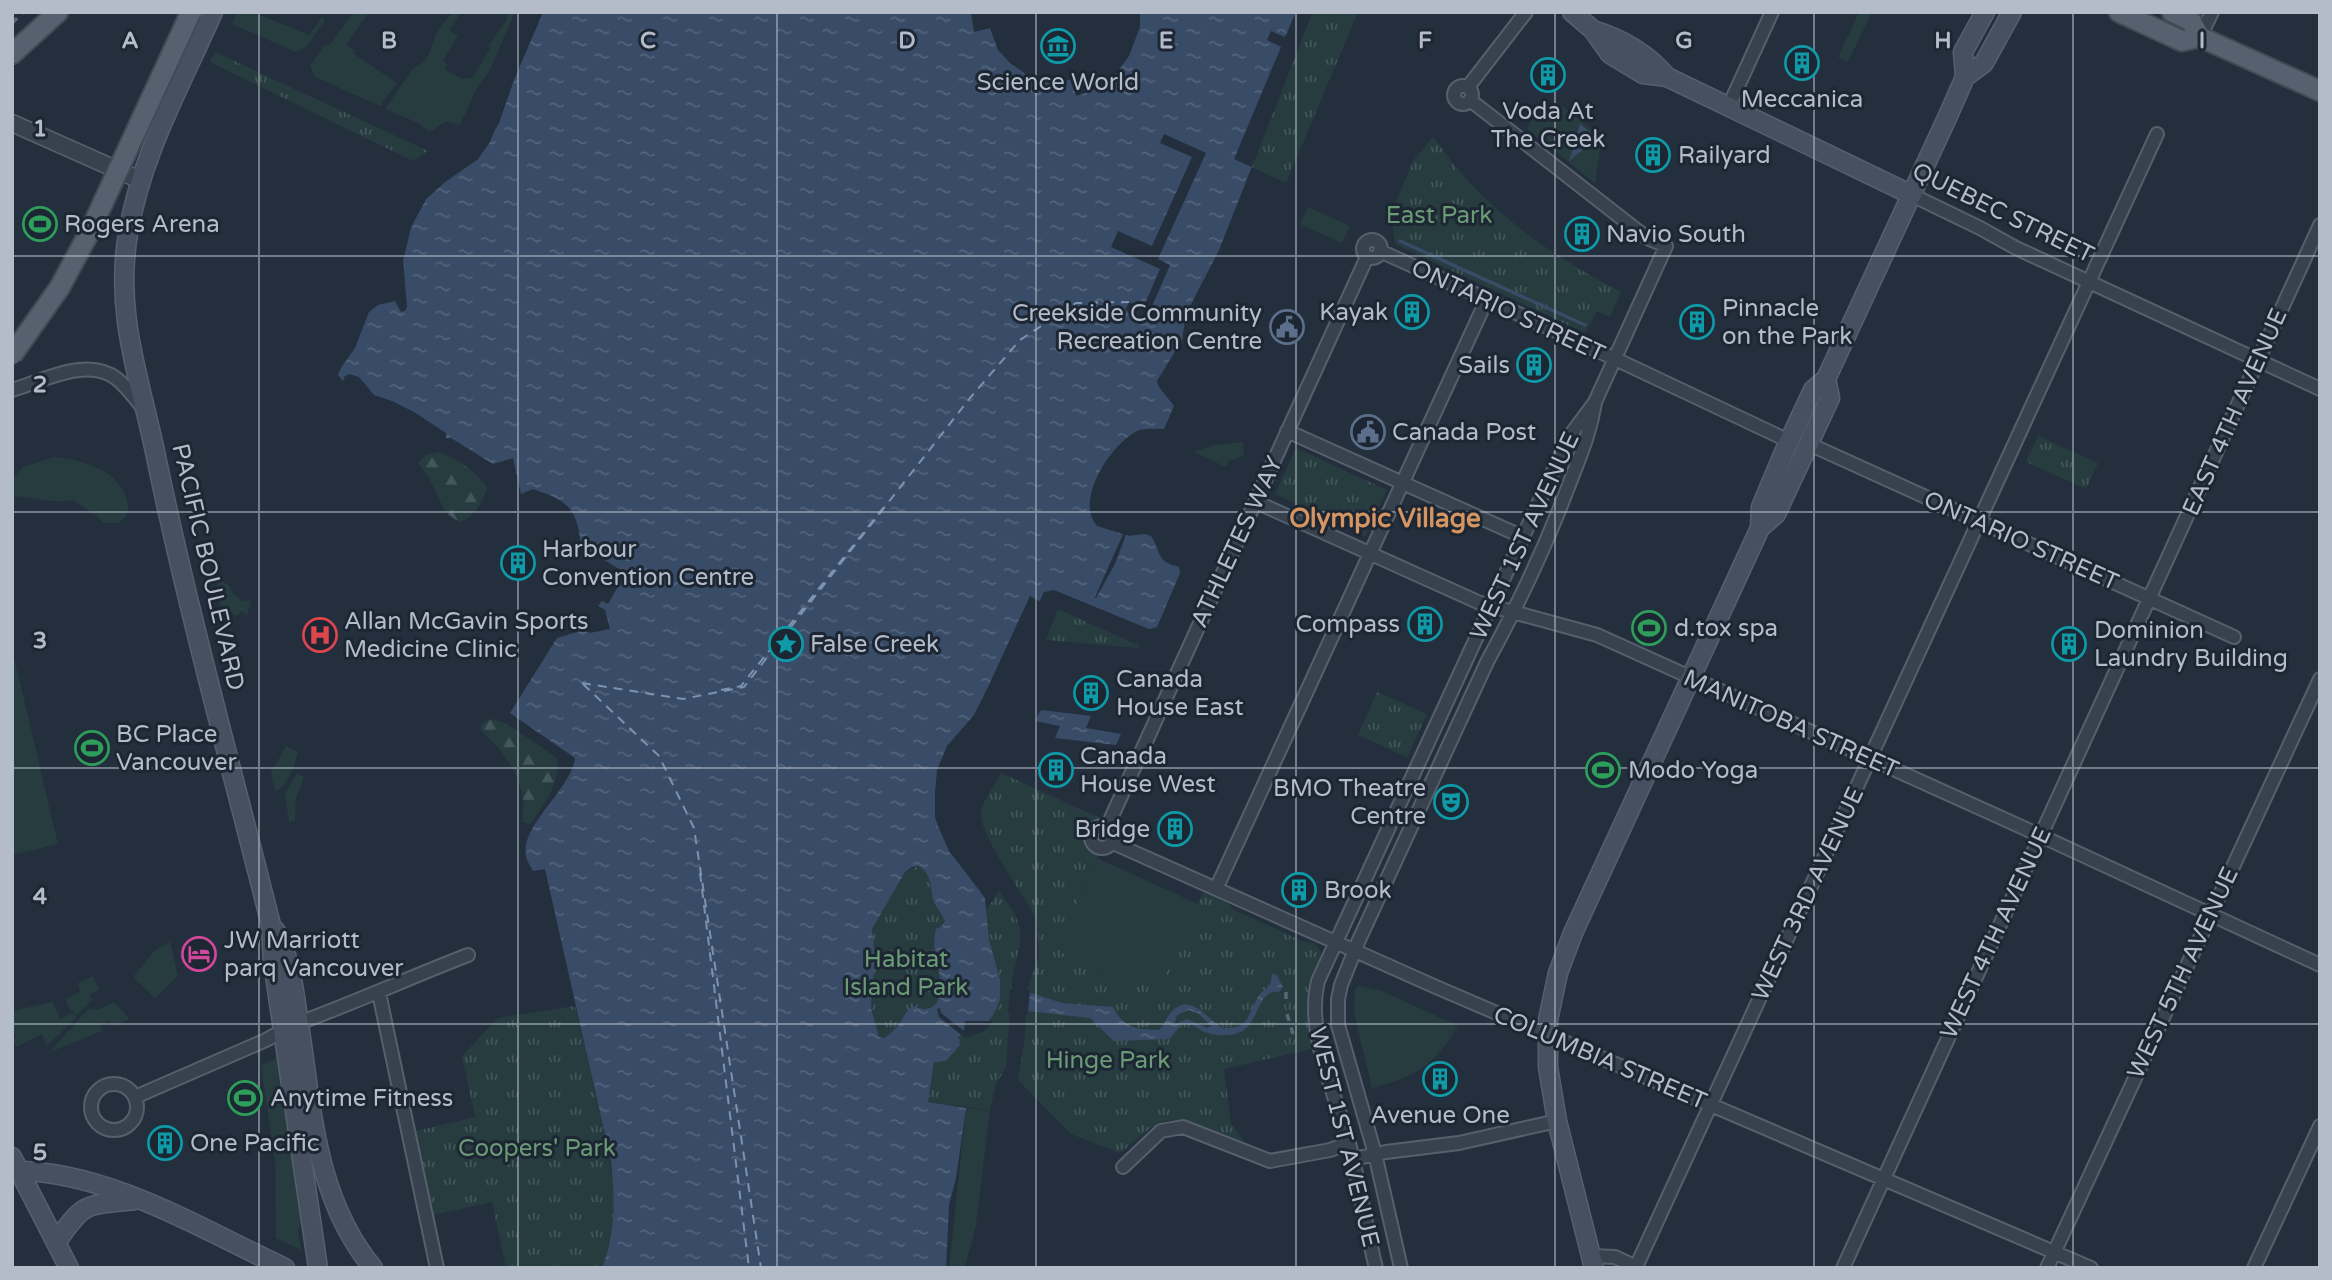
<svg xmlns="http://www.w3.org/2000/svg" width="2332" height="1280" font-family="'Varela Round',sans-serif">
  <defs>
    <pattern id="forest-firs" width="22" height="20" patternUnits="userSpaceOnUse" patternTransform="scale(1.75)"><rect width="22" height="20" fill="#263c3f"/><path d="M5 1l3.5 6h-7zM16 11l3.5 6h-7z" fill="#435659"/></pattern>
    <pattern id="park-tufts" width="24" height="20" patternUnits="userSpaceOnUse" patternTransform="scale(1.75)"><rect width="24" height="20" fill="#263c3f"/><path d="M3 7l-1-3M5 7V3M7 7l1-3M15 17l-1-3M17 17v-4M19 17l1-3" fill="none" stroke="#435659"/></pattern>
    <pattern id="water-ripples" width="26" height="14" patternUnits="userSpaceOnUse" patternTransform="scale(1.75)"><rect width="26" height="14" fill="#394c67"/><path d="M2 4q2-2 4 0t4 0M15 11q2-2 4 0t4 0" fill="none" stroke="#53647b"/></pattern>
  </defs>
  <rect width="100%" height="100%" fill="#242f3e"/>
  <!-- green -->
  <path fill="#263c3f" d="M237 12H252L309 35 322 17 325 20 307 46 296 52 232 24Z
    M353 12H369L346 45 355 51 354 54 397 83 380 106 315 77 310 66 324 45H330Z
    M452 12H461L449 30 458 36 443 60 447 64 445 69 462 79 473 77C480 67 484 57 491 48L488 46 506 21 508 12H515L490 70 477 88 460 125 446 121 430 132 416 122 385 109 414 67C430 62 430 49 435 36 439 28 447 20 452 12Z
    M1859 12H1872L1848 62 1838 57Z
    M1554 100 1602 137 1595 183 1527 129 1533 117 1539 120Z
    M1308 207 1350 226 1342 243 1300 224Z
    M1243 442 1244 456 1229 461 1226 467 1193 452 1214 445Z
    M54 457C83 460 119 470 127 500 130 511 128 516 119 523H103L97 516 73 500C50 504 36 497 13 496L12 498V479L23 467Z
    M220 580 230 586 232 593 243 601 251 600 247 616 242 611 236 616 221 607 216 586Z
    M12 648 58 844 12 855Z
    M286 746 298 752C294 768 290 782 275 792L271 773Z
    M297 774 304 777 296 799 295 821 289 822 285 793Z
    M1097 858 1198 904 1161 985 1111 980 1100 971 1077 962 1062 952 1061 939Z
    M170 942 178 976 155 998 133 977 154 951Z
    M93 976 99 989 89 995 92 1000 77 1015 69 1009 65 999 80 992 78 983Z
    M1359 986 1382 991 1458 1026C1436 1064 1414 1078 1372 1088L1354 1013 1355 989Z
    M53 1002 60 1019 71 1013 77 1017 47 1046 42 1034 16 1047 14 1039 17 1035 12 1036V1011Z
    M114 1002 130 1019 113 1026 110 1021 100 1025 102 1031 50 1052 88 1009 97 1010Z
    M280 1057 304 1219 298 1228 301 1250 276 1238 275 1161 261 1065Z
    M966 1108 990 1110 976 1225 965 1268H949Z"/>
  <!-- forest -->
  <path fill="url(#forest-firs)" d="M439 452C459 461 475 469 487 488 481 503 476 517 459 522L446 513 429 478 418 463 426 455Z
    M492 719 507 724 557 758C561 781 544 806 530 824L523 822C522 815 524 807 523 800 520 772 502 749 481 731V724Z"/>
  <!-- park -->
  <path fill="url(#park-tufts)" d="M1296 12H1358L1286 183 1234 159Z
    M215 52 428 151 413 161 210 62Z
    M1433 137C1443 148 1450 161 1460 172 1506 224 1560 260 1621 292L1610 317 1597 311 1585 333 1395 244 1391 214 1413 161Z
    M2038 436 2098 463 2086 489 2026 462Z
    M1296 448 1387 490 1365 536 1275 494Z
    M1058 609 1140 646 1139 648 1046 640Z
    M1377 692 1427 714 1407 757 1358 735Z
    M1001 773 1102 819 1088 831 1089 845 1100 851 1061 939 1062 952 1077 962 1100 971 1111 980 1161 985 1203 892 1229 904 1232 909 1302 941 1314 943 1321 951 1316 1048 1224 1069 1231 1124 1251 1151 1178 1120C1155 1119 1137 1140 1120 1153L1071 1134 1018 1080 1024 1045 1028 987 1039 956 1037 919C1025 898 978 833 981 812 983 800 995 784 1001 773Z
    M919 866C932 875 930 885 933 899 936 906 942 914 945 921 942 927 936 934 934 941 931 954 958 1021 917 1007L906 1012 894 1032 884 1038 879 1037 871 1008 875 957 872 929 905 872Z
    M999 891 1015 914 1020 929V942L1012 981 1006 1067 996 1084 990 1110 928 1102 934 1062 958 1036 967 1034 1000 980 989 939 986 910Z
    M575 1006C583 1038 590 1070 597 1102 610 1157 625 1213 602 1268H506L492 1202 434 1215 416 1131 475 1117 462 1056 498 1018Z"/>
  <!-- water -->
  <path fill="url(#water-ripples)" fill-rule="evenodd" d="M543 12H1313L1219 250 1186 314 1182 340 1157 381 1159 387 1174 406 1164 429C1156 429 1144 428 1137 431 1111 444 1074 500 1097 526L1129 536 1144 534 1151 536C1162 553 1155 561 1179 567L1180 573 1157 627 1149 629 1054 590 1044 592 988 710 951 752 941 806 958 855 984 890 989 939 1000 980V1000L992 1017 982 1028 958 1036 960 1045 946 1061 934 1062 928 1102 966 1108 956 1178 949 1205 946 1268H602C616 1233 615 1197 611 1161L545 869 533 871C531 867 527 861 526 856 520 825 571 790 575 758L510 713 557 638 584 630 590 633 610 629 605 610 598 606 602 601 608 604 626 573 581 546C577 508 569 501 533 489L521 494 513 458 493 464 451 438H444L373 398 349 377 343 381 338 375 341 368 355 348 369 312 378 305 400 300 404 280 403 260 411 227 426 199 445 182 478 159 499 123 515 77ZM919 866C932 875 930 885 933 899 935 906 942 914 945 921L942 926 936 929C935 935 934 940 934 946 936 961 952 1010 923 1009 919 1008 916 1007 912 1006 900 1018 900 1029 884 1038L879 1037 871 1008 875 957 872 929 905 872 912 867Z
    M1580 124 1598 138 1592 146 1588 145C1582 153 1576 153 1569 162Z
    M1041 710 1091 716 1086 728 1121 734 1116 745 1055 738 1060 726 1035 721Z
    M1273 973 1277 976 1283 987 1279 992C1256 989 1260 1024 1240 1032 1229 1037 1213 1036 1202 1031 1195 1027 1191 1023 1182 1024L1169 1039 1114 1041 1090 1018 1009 1009 1019 994 1031 993 1062 1003 1113 1007C1124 1029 1136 1029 1159 1030 1165 1025 1166 1017 1172 1011 1191 992 1207 1019 1222 1028 1249 1029 1247 1017 1258 997 1260 992 1268 989 1270 984 1272 981 1271 977 1273 973ZM1189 1010 1199 1014 1211 1026 1207 1028 1187 1019 1174 1025 1177 1015Z"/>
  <!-- pier -->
  <path fill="#242f3e" d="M539 12H543L515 77 490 142 478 159 445 182 426 199 411 227 403 260 407 307 405 311 401 312 394 299 400 294 399 260 408 225 424 197 443 179 475 157 487 141 511 75Z
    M971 12H1140V27L1129 56 1113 78 1089 92 1076 96 1072 79 1059 82 1045 80 1026 74 1010 63 998 50 990 28 974 32Z
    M1296 12H1313L1252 167 1234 159 1281 47 1267 40 1271 31 1285 37Z
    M1164 134 1206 153 1158 259 1170 265 1150 311 1160 316 1156 324 1125 310 1129 302 1143 308 1160 269 1111 247 1118 231 1152 246 1192 157 1160 143Z
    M349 374 359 377 374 395 392 401 414 412 446 433V441L431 438 371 400 354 382 350 381 343 384 344 377Z
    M1124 532H1127L1115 564 1096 598 1095 597Z
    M1030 596 1041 602 1021 647 990 712 955 754 946 786 944 805 948 825 961 854 987 893 989 903 949 851 938 826 935 817V792L937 770 947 746 974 715 988 687Z
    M1010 989 1030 990 1028 1014 1008 1013Z
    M940 1008 941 1013 964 1031 965 1021H994L984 1031 965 1038 939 1017 937 1009Z"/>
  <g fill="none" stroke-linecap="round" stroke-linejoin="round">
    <!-- stream -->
    <path stroke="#394c67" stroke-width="3.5" d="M1400 241 1585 325"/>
    <!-- ferry -->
    <path stroke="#7c92b1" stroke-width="2" stroke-dasharray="9 7" stroke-linecap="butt" d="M582 683 683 699 744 687 970 398 1020 340 1076 303 1129 302
      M583 684 659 756 694 828 761 1268
      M721 690 741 686 884 507
      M700 873 749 1268"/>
    <!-- minor casing -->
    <g stroke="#565f6c" stroke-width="16">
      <path id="minor" d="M2200 37 2212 12
        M1454 95a9 9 0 1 1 18 0a9 9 0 1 1-18 0Z
        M1468 87 1526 12
        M1728 108 1772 12
        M1912 195 1980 228 2016 248 2320 389
        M1363 249a9 9 0 1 1 18 0a9 9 0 1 1-18 0Z
        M1380 251 1556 331 1789 441
        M12 390C43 381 88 356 117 379 127 387 135 398 143 408
        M1287 431 1523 537
        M1809 444 2234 637
        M1256 502 1480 603 1597 635 2026 829 2320 965
        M1091 837a11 11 0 1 1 22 0a11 11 0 1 1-22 0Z
        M1107 827 1367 257
        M1111 842 1436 987 2091 1268
        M1216 889 1487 299
        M379 993 437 1268
        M299 1023C356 1002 411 977 468 955
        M91 1107a23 23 0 1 1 46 0a23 23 0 1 1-46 0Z
        M135 1097 266 1040 284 1030
        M1353 1159 1386 1152 1459 1143 1557 1121
        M1123 1167 1161 1131 1183 1127 1270 1161 1330 1150 1349 1143
        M1591 1256 1615 1257 1638 1268
        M1636 1267 2157 134
        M1376 1268C1366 1228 1360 1187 1350 1147 1337 1096 1305 1035 1318 981L1569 437 1595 402 1666 246 1647 238 1470 100
        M1401 1268 1375 1154 1338 1025V999L1341 985 1359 940 1487 662C1517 607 1544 550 1567 490 1579 458 1589 438 1595 403
        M1843 1268 2320 225
        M2047 1268 2320 679
        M2254 1268 2320 1126"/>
    </g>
    <!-- tertiary casing -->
    <g stroke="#565f6c" stroke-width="19">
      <path id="tertiary" d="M12 123 140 180"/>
    </g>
    <!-- secondary casing -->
    <g stroke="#565f6c" stroke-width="21">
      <path id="secondary" d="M213 12C181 85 141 155 128 234 115 312 138 373 154 447 187 608 231 766 271 925L273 962 318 1268
        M1572 12 1593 30 1610 54 1643 74 1667 77 1912 195
        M1593 30C1622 39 1648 54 1667 77
        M1965 77 1984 63 2012 12
        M1760 528 1761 507 1784 452 1813 390 1826 379 1947 118 1965 77 1963 52 1985 12
        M275 930C290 955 294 989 298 1018 312 1105 314 1197 373 1268
        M12 1157 69 1268
        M12 1171C105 1169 203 1230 285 1268
        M56 1243C85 1200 85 1206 135 1200
        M1594 1268 1557 1121 1548 1067V1020L1558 973 1573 933 1760 528 1776 514 1830 398 1826 379"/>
    </g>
    <!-- primary casing -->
    <g stroke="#414a57" stroke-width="23">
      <path id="primary" d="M2119 12 2182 41 2200 37 2320 91
        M2172 12 2191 21 2200 37
        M12 54 58 12"/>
    </g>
    <!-- minor -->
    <use href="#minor" stroke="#38414e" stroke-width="12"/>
    <!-- tertiary -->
    <use href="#tertiary" stroke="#38414e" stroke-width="16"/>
    <!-- secondary -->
    <use href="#secondary" stroke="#465061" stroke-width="18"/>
    <!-- primary -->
    <use href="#primary" stroke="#56606e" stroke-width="19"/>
    <!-- rail -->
    <path stroke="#5a6575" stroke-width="3.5" stroke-dasharray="7 7" stroke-linecap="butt" d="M12 23 24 12
      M1286 992V1002
      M1287 1014 1293 1034"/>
    <!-- primary-bridge casing -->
    <g stroke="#414a57" stroke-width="23" stroke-linecap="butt">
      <path id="primary-bridge" d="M12 355 60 287 90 231 191 12"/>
    </g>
    <!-- primary-bridge -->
    <use href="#primary-bridge" stroke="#56606e" stroke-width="19"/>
  </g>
  <!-- grid -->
  <path fill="none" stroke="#b4bcc9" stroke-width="2" stroke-opacity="0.55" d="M259 12V1268M518 12V1268M777 12V1268M1036 12V1268M1296 12V1268M1555 12V1268M1814 12V1268M2073 12V1268M12 256H2320M12 512H2320M12 768H2320M12 1024H2320"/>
  <!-- icons -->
  <defs>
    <g id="museum-ring" transform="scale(1.75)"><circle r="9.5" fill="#1d2633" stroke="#0f9aa8" stroke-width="1.5"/><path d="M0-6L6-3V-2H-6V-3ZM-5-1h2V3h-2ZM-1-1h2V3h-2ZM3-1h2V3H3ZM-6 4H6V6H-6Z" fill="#0f9aa8"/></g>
    <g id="building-ring" transform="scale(1.75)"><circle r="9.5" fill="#1d2633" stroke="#0f9aa8" stroke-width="1.5"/><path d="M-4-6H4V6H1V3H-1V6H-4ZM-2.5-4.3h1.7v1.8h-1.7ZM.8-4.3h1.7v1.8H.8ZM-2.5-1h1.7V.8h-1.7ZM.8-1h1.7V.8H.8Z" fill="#0f9aa8"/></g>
    <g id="stadium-ring" transform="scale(1.75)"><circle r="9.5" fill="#1d2633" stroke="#2e9e5b" stroke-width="1.5"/><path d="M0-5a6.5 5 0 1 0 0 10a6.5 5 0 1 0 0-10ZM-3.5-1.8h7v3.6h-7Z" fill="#2e9e5b"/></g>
    <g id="civic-ring" transform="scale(1.75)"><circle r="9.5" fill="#1d2633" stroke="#5c6f8a" stroke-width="1.5"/><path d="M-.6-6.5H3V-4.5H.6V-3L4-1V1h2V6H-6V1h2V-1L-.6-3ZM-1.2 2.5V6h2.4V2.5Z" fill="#5c6f8a"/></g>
    <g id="hospital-ring" transform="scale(1.75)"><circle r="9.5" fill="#1d2633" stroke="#e0444e" stroke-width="1.5"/><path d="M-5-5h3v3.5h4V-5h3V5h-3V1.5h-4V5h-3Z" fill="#e0444e"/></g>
    <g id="sight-ring" transform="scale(1.75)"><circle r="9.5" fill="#1d2633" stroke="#0f9aa8" stroke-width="1.5"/><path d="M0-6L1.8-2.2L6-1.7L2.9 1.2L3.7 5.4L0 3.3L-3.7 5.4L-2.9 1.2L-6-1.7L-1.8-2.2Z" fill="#0f9aa8"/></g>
    <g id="theatre-ring" transform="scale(1.75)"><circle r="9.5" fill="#1d2633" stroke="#0f9aa8" stroke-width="1.5"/><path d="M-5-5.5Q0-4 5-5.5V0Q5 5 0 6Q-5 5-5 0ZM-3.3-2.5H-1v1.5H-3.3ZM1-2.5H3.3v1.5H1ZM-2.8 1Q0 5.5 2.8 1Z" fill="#0f9aa8"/></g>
    <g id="hotel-ring" transform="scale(1.75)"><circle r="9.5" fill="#1d2633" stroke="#d1479c" stroke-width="1.5"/><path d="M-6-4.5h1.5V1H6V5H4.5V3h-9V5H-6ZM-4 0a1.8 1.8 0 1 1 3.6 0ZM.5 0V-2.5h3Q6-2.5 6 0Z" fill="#d1479c"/></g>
  </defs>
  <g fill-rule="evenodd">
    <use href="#museum-ring" x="1058" y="46"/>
    <use href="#building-ring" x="1802" y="63"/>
    <use href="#building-ring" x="1548" y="75"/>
    <use href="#building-ring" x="1653" y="155"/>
    <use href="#stadium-ring" x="40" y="224"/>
    <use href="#building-ring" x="1582" y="234"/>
    <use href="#building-ring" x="1412" y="312"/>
    <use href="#building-ring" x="1697" y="322"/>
    <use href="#civic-ring" x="1287" y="327"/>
    <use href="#building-ring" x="1534" y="365"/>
    <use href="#civic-ring" x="1368" y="432"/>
    <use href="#building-ring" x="518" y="563"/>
    <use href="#building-ring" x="1425" y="624"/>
    <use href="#stadium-ring" x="1649" y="628"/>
    <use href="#hospital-ring" x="320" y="635"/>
    <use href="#sight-ring" x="786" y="644"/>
    <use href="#building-ring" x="2069" y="644"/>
    <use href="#building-ring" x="1091" y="693"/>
    <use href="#stadium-ring" x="92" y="748"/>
    <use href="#building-ring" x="1056" y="770"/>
    <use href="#stadium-ring" x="1603" y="770"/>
    <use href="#theatre-ring" x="1451" y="802"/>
    <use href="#building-ring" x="1175" y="829"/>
    <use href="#building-ring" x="1299" y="890"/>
    <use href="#hotel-ring" x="199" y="954"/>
    <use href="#building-ring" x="1440" y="1079"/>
    <use href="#stadium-ring" x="245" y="1098"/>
    <use href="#building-ring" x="165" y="1143"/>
  </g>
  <g text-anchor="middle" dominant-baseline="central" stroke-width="6" stroke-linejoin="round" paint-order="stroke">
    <!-- poi labels -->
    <g font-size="24" fill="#b4bcc9" stroke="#1d2633" text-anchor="start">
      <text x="1058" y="82" text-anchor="middle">Science World</text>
      <text x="1802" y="99" text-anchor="middle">Meccanica</text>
      <text x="1548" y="111" text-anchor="middle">Voda At<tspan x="1548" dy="28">The Creek</tspan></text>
      <text x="1678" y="155">Railyard</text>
      <text x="64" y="224">Rogers Arena</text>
      <text x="1606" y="234">Navio South</text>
      <text x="1722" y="308">Pinnacle<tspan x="1722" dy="28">on the Park</tspan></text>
      <text x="1388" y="312" text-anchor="end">Kayak</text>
      <text x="1262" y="313" text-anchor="end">Creekside Community<tspan x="1262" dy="28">Recreation Centre</tspan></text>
      <text x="1510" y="365" text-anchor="end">Sails</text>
      <text x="1392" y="432">Canada Post</text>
      <text x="542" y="549">Harbour<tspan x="542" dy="28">Convention Centre</tspan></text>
      <text x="344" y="621">Allan McGavin Sports<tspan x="344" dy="28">Medicine Clinic</tspan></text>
      <text x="1400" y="624" text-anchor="end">Compass</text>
      <text x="1674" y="628">d.tox spa</text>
      <text x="2094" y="630">Dominion<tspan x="2094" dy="28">Laundry Building</tspan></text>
      <text x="810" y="644">False Creek</text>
      <text x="1116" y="679">Canada<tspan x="1116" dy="28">House East</tspan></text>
      <text x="116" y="734">BC Place<tspan x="116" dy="28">Vancouver</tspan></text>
      <text x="1080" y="756">Canada<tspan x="1080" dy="28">House West</tspan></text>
      <text x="1628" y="770">Modo Yoga</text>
      <text x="1426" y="788" text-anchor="end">BMO Theatre<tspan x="1426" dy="28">Centre</tspan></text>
      <text x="1150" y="829" text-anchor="end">Bridge</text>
      <text x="1324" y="890">Brook</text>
      <text x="224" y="940">JW Marriott<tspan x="224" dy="28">parq Vancouver</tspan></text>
      <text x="270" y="1098">Anytime Fitness</text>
      <text x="1440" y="1115" text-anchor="middle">Avenue One</text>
      <text x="190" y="1143">One Pacific</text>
    </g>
    <!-- street labels -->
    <g font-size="24" fill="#b4bcc9" stroke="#1d2633">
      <text transform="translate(2003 213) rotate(26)">QUEBEC STREET</text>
      <text transform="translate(1508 311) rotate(25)">ONTARIO STREET</text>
      <text transform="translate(2235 412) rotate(-66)">EAST 4TH AVENUE</text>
      <text transform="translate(1525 536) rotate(-65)">WEST 1ST AVENUE</text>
      <text transform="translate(2021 541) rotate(24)">ONTARIO STREET</text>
      <text transform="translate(1237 542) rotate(-65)">ATHLETES WAY</text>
      <text transform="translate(208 567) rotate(77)">PACIFIC BOULEVARD</text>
      <text transform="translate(1791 724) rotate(24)">MANITOBA STREET</text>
      <text transform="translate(1808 894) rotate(-65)">WEST 3RD AVENUE</text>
      <text transform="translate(1996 933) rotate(-65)">WEST 4TH AVENUE</text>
      <text transform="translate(2183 973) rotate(-65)">WEST 5TH AVENUE</text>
      <text transform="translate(1600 1058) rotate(23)">COLUMBIA STREET</text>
      <text transform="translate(1344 1137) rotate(76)">WEST 1ST AVENUE</text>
    </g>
    <!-- park labels -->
    <g font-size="24" fill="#6b9a76" stroke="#1d2633">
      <text x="1439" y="215">East Park</text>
      <text x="906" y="959">Habitat<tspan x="906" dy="28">Island Park</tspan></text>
      <text x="1108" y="1060">Hinge Park</text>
      <text x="537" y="1148">Coopers' Park</text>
    </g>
    <!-- neighbourhood labels -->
    <g font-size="26" font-weight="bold" fill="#d59563" stroke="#1d2633">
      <text x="1385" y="518">Olympic Village</text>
    </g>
  </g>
  <g font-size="23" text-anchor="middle" font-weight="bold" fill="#b4bcc9" stroke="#1d2633" stroke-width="6" stroke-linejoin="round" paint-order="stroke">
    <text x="130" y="48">A</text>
    <text x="389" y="48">B</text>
    <text x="648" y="48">C</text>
    <text x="907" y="48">D</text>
    <text x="1166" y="48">E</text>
    <text x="1425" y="48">F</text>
    <text x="1684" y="48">G</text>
    <text x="1943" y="48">H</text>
    <text x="2202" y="48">I</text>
    <text x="40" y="136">1</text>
    <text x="40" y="392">2</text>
    <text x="40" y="648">3</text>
    <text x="40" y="904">4</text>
    <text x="40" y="1160">5</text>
  </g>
  <!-- border -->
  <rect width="2332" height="1280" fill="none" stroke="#b4bcc9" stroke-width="28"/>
</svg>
